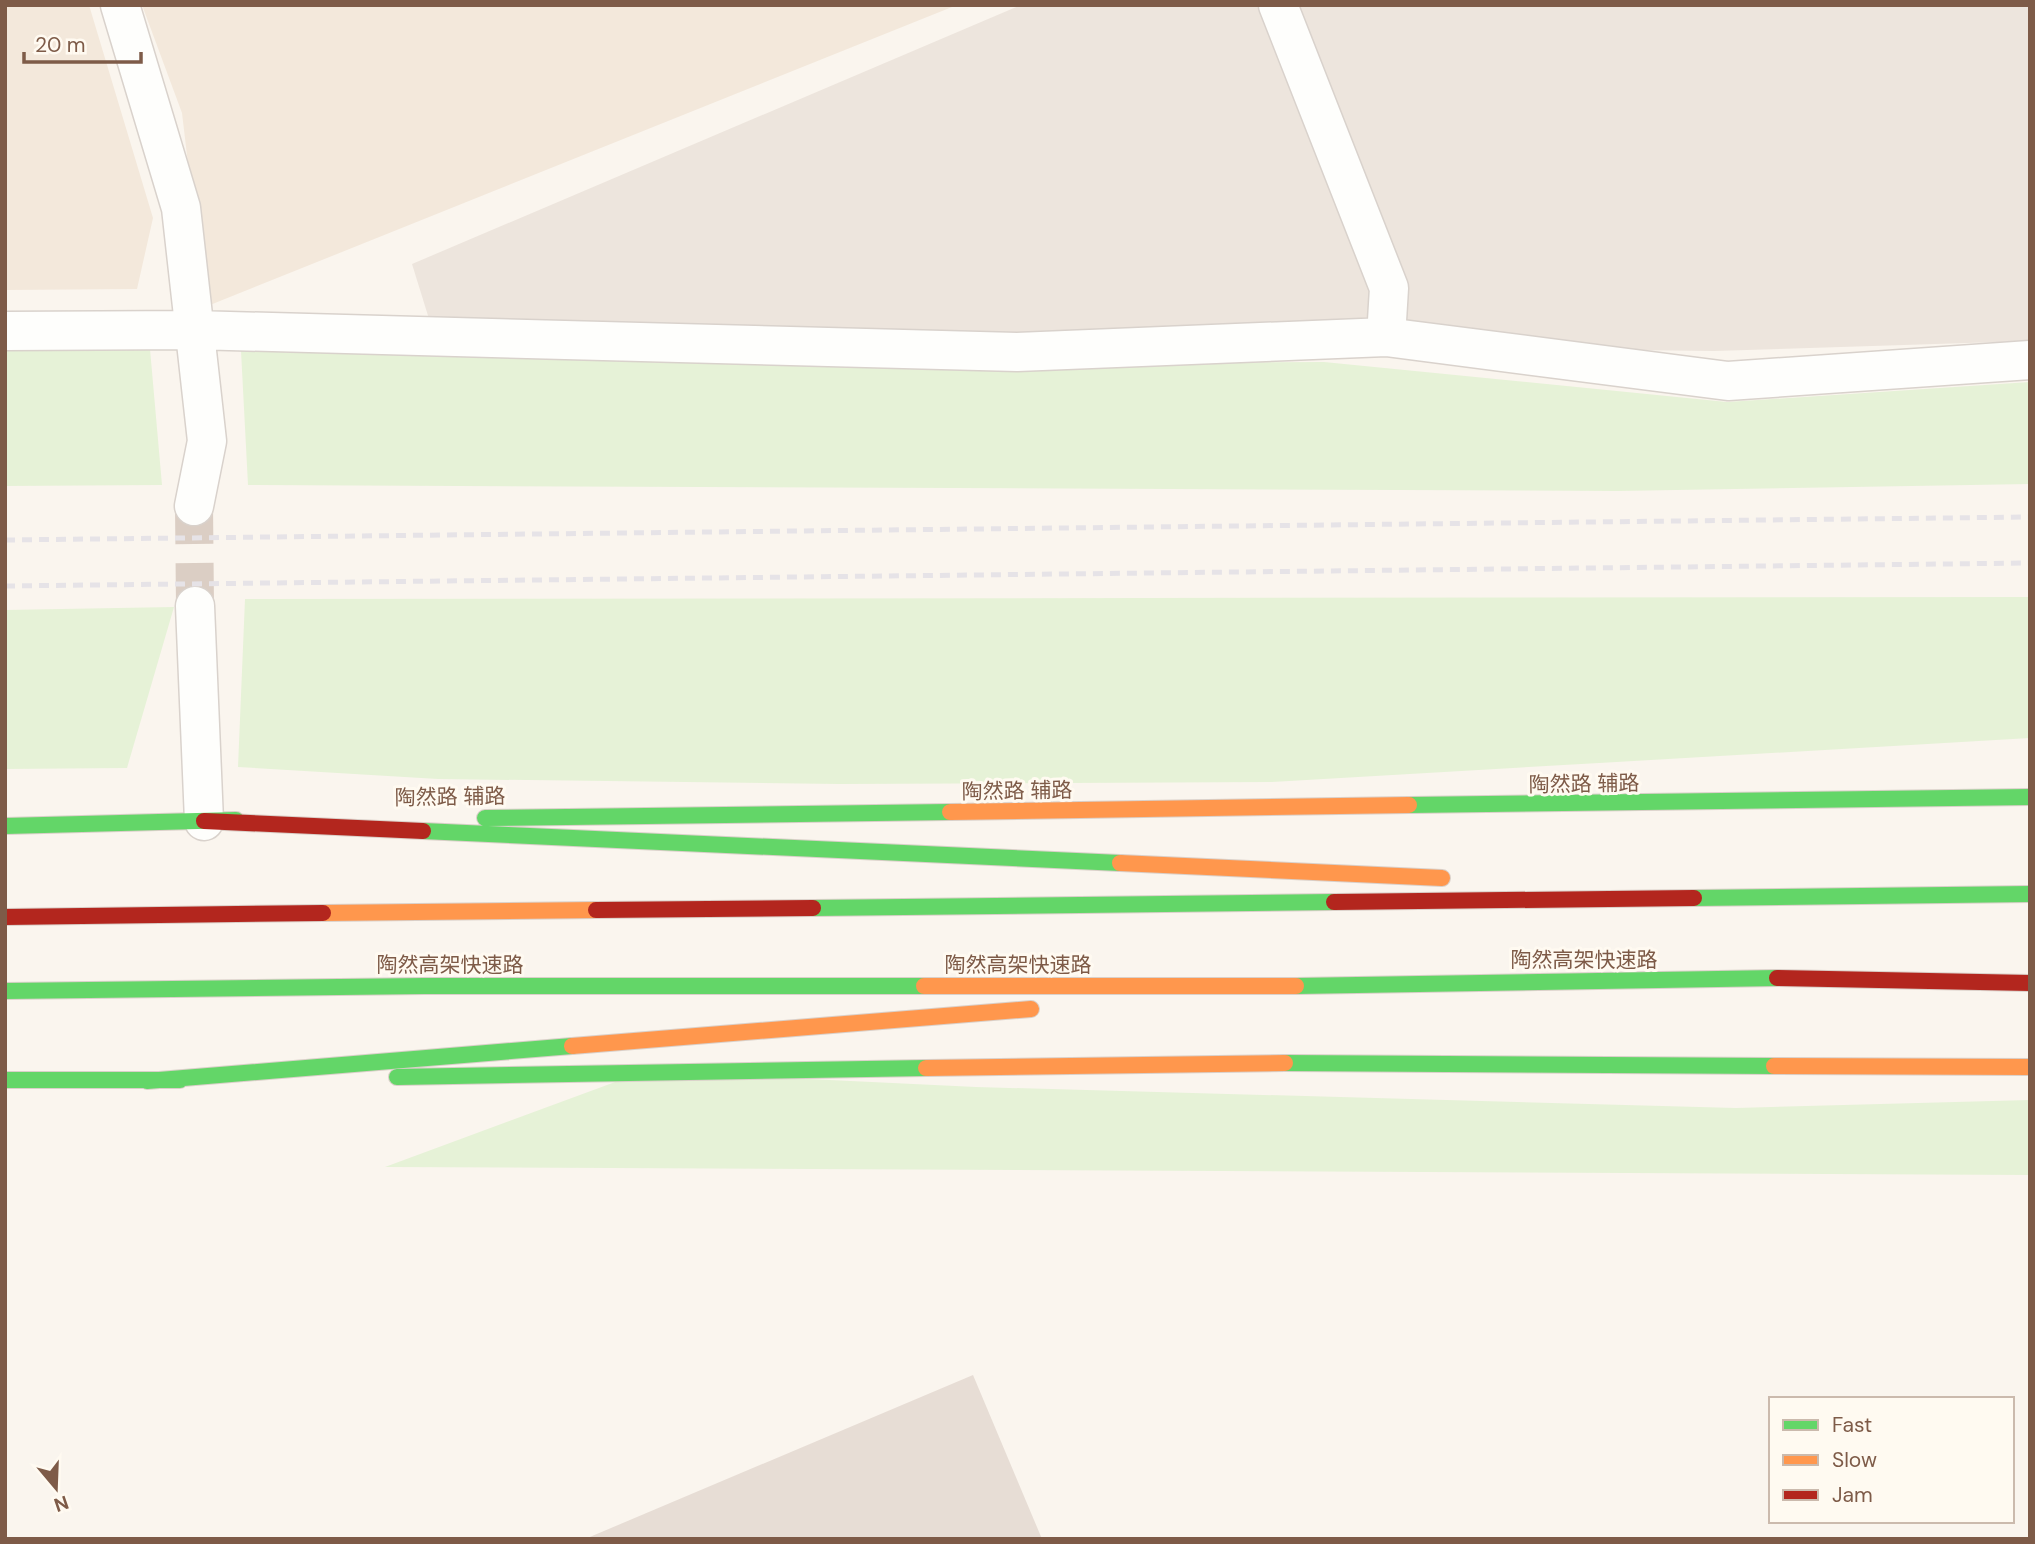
<svg xmlns="http://www.w3.org/2000/svg" width="2035" height="1544" font-family="'DM Sans','Noto Sans SC',sans-serif">
  <rect width="100%" height="100%" fill="#faf5ee"/>
  <!-- residential -->
  <path fill="#f3e8db" d="M5 5H89L153 218 137 289 5 290Z
    M142 5H957L205 307 182 113Z"/>
  <!-- industrial -->
  <path fill="#ede5dd" d="M1021 5H2030V341L1714 351 434 335 412 264Z"/>
  <!-- green -->
  <path fill="#e6f2d7" d="M150 349 162 485 5 486V351Z
    M241 351 822 364 1324 362 1727 402 2030 382V484L1617 491 248 485Z
    M2030 597V738L1272 782 839 784 438 779 238 767 245 599Z
    M174 607 127 768 5 769V610Z
    M645 1071 976 1087 1736 1108 2030 1100V1175L385 1167Z"/>
  <!-- building -->
  <path fill="#e7ddd5" d="M973 1375 1042 1539H585Z"/>
  <g fill="none" stroke-linecap="round" stroke-linejoin="round">
    <!-- street-tunnel -->
    <path stroke="#dbcec4" stroke-width="38" stroke-dasharray="38 19" stroke-linecap="butt" d="M194 506 195 606"/>
    <!-- street casing -->
    <g stroke="#d9d2cc" stroke-width="41">
      <path id="street" d="M120 5 181 208 207 441 194 506
        M1278 5 1389 288 1386 337
        M5 331 194 330 1017 352 1386 337 1728 381 2030 360
        M195 606 204 821"/>
    </g>
    <!-- fast casing -->
    <g stroke="#dad0c9" stroke-width="18">
      <path id="fast" d="M1409 805 2030 797
        M485 818 950 812
        M5 826 236 820
        M423 831 1120 863
        M1694 898 2030 894
        M813 908 1334 902
        M1296 986 1777 978
        M5 991 424 986H924
        M1285 1063 1774 1066
        M397 1077 926 1068
        M5 1080H180
        M147 1081 572 1046"/>
    </g>
    <!-- slow casing -->
    <g stroke="#dad0c9" stroke-width="18">
      <path id="slow" d="M950 812 1409 805
        M1120 863 1442 878
        M323 913 596 910
        M924 986H1296
        M572 1046 1031 1009
        M1774 1066 2030 1067
        M926 1068 1285 1063"/>
    </g>
    <!-- jam casing -->
    <g stroke="#dad0c9" stroke-width="18">
      <path id="jam" d="M204 821 423 831
        M1334 902 1694 898
        M596 910 813 908
        M5 917 323 913
        M1777 978 2030 983"/>
    </g>
    <!-- street -->
    <use href="#street" stroke="#fefefc" stroke-width="38"/>
    <!-- fast -->
    <use href="#fast" stroke="#63d668" stroke-width="16"/>
    <!-- slow -->
    <use href="#slow" stroke="#ff974d" stroke-width="16"/>
    <!-- jam -->
    <use href="#jam" stroke="#b3261e" stroke-width="16"/>
    <!-- rail -->
    <path stroke="#e6e3e7" stroke-width="5" stroke-dasharray="10 7" stroke-linecap="butt" d="M5 540 2030 517
      M5 586 2030 563"/>
  </g>
  <g text-anchor="middle" dominant-baseline="central" stroke-width="6" stroke-linejoin="round" paint-order="stroke">
    <!-- street labels -->
    <g font-size="21" fill="#7e5b48" stroke="#fffaf1">
      <text transform="translate(1584 784) rotate(-1)">陶然路 辅路</text>
      <text transform="translate(1017 791) rotate(-1)">陶然路 辅路</text>
      <text transform="translate(450 797) rotate(-1)">陶然路 辅路</text>
      <text x="1584" y="960">陶然高架快速路</text>
      <text x="450" y="965">陶然高架快速路</text>
      <text x="1018" y="965">陶然高架快速路</text>
    </g>
  </g>
  <!-- border -->
  <rect width="2035" height="1544" fill="none" stroke="#7e5b48" stroke-width="14"/>
  <!-- legend -->
  <rect x="1769" y="1397" width="245" height="126" fill="#fffaf1" stroke="#cbbaad" stroke-width="2"/>
  <rect x="1783" y="1420" width="35" height="10" fill="#63d668" stroke="#cbbaad" stroke-width="2"/>
  <text x="1832" y="1432" font-size="21" fill="#7e5b48">Fast</text>
  <rect x="1783" y="1455" width="35" height="10" fill="#ff974d" stroke="#cbbaad" stroke-width="2"/>
  <text x="1832" y="1467" font-size="21" fill="#7e5b48">Slow</text>
  <rect x="1783" y="1490" width="35" height="10" fill="#b3261e" stroke="#cbbaad" stroke-width="2"/>
  <text x="1832" y="1502" font-size="21" fill="#7e5b48">Jam</text>
  <!-- north arrow -->
  <g transform="translate(56 1488) rotate(161)" stroke="#fffaf1" stroke-width="5" paint-order="stroke">
  <path d="M0-5L12 26L0 18L-12 26Z" fill="#7e5b48"/>
  <text y="-10" font-size="19" font-weight="bold" text-anchor="middle" fill="#7e5b48">N</text>
  </g>
  <!-- scale -->
  <path d="M24 52v10h117v-10" fill="none" stroke="#7e5b48" stroke-width="3.5"/>
  <text x="35" y="52" font-size="21" fill="#7e5b48" stroke="#fffaf1" stroke-width="5" paint-order="stroke">20 m</text>
</svg>
